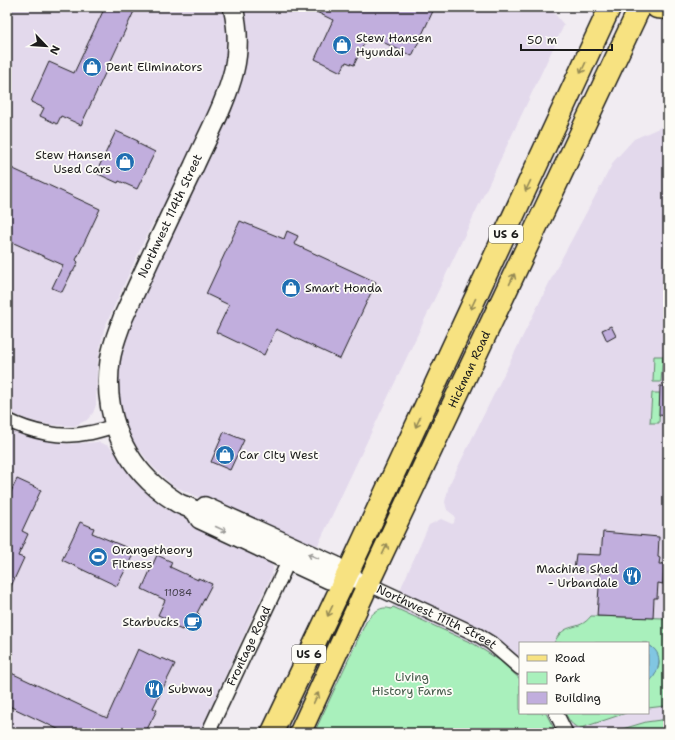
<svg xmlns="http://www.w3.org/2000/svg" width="675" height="740" font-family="'Shantell Sans',sans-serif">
  <rect width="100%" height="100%" fill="#f1ecf2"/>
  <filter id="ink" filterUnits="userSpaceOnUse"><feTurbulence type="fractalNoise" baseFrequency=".025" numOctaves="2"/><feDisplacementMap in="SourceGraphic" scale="8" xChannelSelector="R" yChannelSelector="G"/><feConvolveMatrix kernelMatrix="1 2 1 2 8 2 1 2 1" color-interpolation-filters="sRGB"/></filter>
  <g filter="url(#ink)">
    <!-- built -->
    <path fill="#e3d9ec" d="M7 7H224L228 34V47L225 70 217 94 166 205 153 223 142 245 104 329 97 365 96 405 93 413 87 420 74 426 51 425 40 423 28 420 7 411Z
      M242 7H549L564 25 318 545 306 543 267 530 172 485 152 466 134 443 128 430 122 412 118 394 117 379 118 363 123 339 233 101Z
      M668 124V719L646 722 609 733H541L530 713H648V643H520V700L388 617 429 525 441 519 452 524 454 523 455 516 447 510 445 502 449 485 556 269 614 161 634 139Z
      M7 429 40 440 67 444 98 442 109 446 116 454 131 476 143 490 166 509 263 556 271 563 273 568 272 574 199 733H7Z"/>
    <!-- green -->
    <path fill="#a9f0bc" stroke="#62866c" d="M654 356H663L661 382H653Z
      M652 393H660L659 423H650Z
      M393 607 474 644 499 660 520 679V713H546L556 733H314L366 622C372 613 381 605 391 609Z
      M591 616 664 618C670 649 668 675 665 706L648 708C648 703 646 687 648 683 654 672 664 668 656 654 654 650 653 647 648 645V643H554C565 620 578 633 591 616Z
      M565 713H626L581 728C572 727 569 720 565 713Z
      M668 719V733H609L646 722Z"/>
    <!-- water -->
    <path fill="#81c6e2" stroke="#598293" d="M648 645C665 652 660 673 648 683Z"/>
    <!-- building -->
    <path fill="#c1aedd" stroke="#1c1c1c" d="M105 7H136L81 125 61 116 57 124 40 116 44 108 31 102 49 62 74 73Z
      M306 7H424L433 11 412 56 368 35 354 65 346 62 341 72 315 59 333 20Z
      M116 131 138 141 137 143 155 152 137 189 119 181 118 183 96 173Z
      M7 166 100 209 76 260 78 262 73 272H72L62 292 52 288 63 265 7 240Z
      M240 221 284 239 287 231 298 236 294 244 376 282 340 359 276 329 264 355 216 332 229 305 206 294Z
      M611 326 616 336 607 341 602 330Z
      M660 386H668V416L659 415Z
      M224 432 244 440 230 470 211 462Z
      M17 479 41 490 22 531 28 534 18 556 24 558 7 595V500Z
      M80 522 94 528 92 533 135 551 117 586 62 560Z
      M603 532 659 537 658 557 660 558 659 564H664L663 584 658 583 657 598H654L653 618 597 616 600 573 574 571 575 562 576 554 601 555Z
      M157 555 172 562 170 567 198 580V578L212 584 197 613 199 614 191 631 183 628 182 630 173 626 174 622 158 615 165 600 142 589Z
      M138 649 161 660 162 658 175 664 153 708 157 710 145 733H66L7 705V671L107 718Z"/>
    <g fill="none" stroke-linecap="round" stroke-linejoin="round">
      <!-- street casing -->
      <g stroke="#1c1c1c" stroke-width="16">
        <g id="street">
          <path d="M7 420C31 432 62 439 88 433 97 432 106 428 115 426"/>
          <path id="s1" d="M368 584 478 635 491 643 520 668"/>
          <path d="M556 713 566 733"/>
          <path id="s2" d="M208 733 289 560"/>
        </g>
      </g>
      <!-- secondary casing -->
      <g stroke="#1c1c1c" stroke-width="22">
        <path id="secondary" d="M233 7C238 28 239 49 234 70 226 103 208 135 194 166 170 216 146 267 123 318 118 332 112 346 110 361 103 408 120 456 156 487 163 493 170 498 178 503 183 506 190 507 195 511 197 513 198 516 200 519L329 579 347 575
          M204 508 205 507 335 566 347 575 354 578"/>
      </g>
      <!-- primary casing -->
      <g stroke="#1c1c1c" stroke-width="24">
        <g id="primary">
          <path d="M272 733 347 575 610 7"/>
          <path id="s3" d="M300 733 368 584 640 7"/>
        </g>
      </g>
      <!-- highway casing -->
      <g stroke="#1c1c1c" stroke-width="25">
        <path id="highway" d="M657 7 668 8"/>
      </g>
      <!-- street -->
      <use href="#street" stroke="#fdfcf7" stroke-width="13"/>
      <!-- secondary -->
      <use href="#secondary" stroke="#fdfcf7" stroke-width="19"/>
      <!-- primary -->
      <use href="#primary" stroke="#f7e281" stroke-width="21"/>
      <!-- highway -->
      <use href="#highway" stroke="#f7e281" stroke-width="22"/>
    </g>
    <!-- one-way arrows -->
    <defs><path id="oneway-shaft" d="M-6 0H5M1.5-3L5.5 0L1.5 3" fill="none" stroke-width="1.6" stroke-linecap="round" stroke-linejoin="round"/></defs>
    <g stroke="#948954">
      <use href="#oneway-shaft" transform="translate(583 68) rotate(115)"/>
      <use href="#oneway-shaft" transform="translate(528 186) rotate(115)"/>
      <use href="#oneway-shaft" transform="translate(512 279) rotate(-65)"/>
      <use href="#oneway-shaft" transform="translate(473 304) rotate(115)"/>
      <use href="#oneway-shaft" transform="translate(418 422) rotate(115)"/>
      <use href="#oneway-shaft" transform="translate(385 549) rotate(-65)"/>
      <use href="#oneway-shaft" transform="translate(330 611) rotate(115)"/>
      <use href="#oneway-shaft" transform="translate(316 698) rotate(-65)"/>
    </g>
    <g stroke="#989794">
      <use href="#oneway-shaft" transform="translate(221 529) rotate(25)"/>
      <use href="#oneway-shaft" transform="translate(313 556) rotate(-156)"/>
    </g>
  </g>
  <!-- icons -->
  <defs>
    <g id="shop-disc" transform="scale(1)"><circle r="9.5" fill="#1f6fb2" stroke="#fdfcf7"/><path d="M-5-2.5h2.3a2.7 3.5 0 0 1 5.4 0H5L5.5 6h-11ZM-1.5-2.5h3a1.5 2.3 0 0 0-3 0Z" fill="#fff"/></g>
    <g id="stadium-disc" transform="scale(1)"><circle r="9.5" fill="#1f6fb2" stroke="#fdfcf7"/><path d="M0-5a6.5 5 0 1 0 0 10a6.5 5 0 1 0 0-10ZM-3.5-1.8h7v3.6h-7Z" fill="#fff"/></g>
    <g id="restaurant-disc" transform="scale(1)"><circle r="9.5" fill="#1f6fb2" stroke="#fdfcf7"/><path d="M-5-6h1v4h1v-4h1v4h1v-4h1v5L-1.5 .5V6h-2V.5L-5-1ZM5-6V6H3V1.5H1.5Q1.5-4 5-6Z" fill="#fff"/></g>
    <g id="cafe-disc" transform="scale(1)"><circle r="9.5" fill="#1f6fb2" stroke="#fdfcf7"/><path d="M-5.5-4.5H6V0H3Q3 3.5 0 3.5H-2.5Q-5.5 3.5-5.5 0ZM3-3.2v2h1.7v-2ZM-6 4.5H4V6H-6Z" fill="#fff"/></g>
  </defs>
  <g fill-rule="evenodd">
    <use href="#shop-disc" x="342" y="45"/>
    <use href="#shop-disc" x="92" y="67"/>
    <use href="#shop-disc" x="125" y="162"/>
    <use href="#shop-disc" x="291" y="288"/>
    <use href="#shop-disc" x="225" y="455"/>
    <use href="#stadium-disc" x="98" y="557"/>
    <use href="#restaurant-disc" x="632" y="576"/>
    <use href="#cafe-disc" x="193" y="622"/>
    <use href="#restaurant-disc" x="154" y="689"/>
  </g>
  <g text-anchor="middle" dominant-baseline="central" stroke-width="3.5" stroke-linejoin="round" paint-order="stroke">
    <!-- number labels -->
    <g font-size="10" fill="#45404c">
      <text x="178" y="592">11084</text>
    </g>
    <!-- shield labels -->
    <g fill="#fdfcf7" stroke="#605f5e" stroke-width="1">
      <rect x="489" y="225" width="34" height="18" rx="3"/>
      <rect x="292" y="645" width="34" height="18" rx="3"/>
    </g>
    <g font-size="11" font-weight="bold" fill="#1c1c1c">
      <text x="506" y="234">US 6</text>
      <text x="309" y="654">US 6</text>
    </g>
    <!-- poi labels -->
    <g font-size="12" fill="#1c1c1c" stroke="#fdfcf7" text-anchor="start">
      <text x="356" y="38">Stew Hansen<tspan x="356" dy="14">Hyundai</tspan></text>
      <text x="106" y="67">Dent Eliminators</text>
      <text x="111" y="155" text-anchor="end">Stew Hansen<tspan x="111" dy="14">Used Cars</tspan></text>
      <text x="305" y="288">Smart Honda</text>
      <text x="239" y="455">Car City West</text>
      <text x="112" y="550">Orangetheory<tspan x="112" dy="14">Fitness</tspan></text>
      <text x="618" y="569" text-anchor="end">Machine Shed<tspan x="618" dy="14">- Urbandale</tspan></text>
      <text x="179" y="622" text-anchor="end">Starbucks</text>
      <text x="168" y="689">Subway</text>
    </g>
    <!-- street labels -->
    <g font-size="12" fill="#1c1c1c" stroke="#fdfcf7">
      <text transform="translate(170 216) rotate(-65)">Northwest 114th Street</text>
      <text stroke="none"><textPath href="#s3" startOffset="401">Hickman Road</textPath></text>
      <text stroke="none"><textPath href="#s1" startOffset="76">Northwest 111th Street</textPath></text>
      <text stroke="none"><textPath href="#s2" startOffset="96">Frontage Road</textPath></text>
    </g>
    <!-- park labels -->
    <g font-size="12" fill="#465c4c" stroke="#fdfcf7">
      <text x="412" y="677">Living<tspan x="412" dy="14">History Farms</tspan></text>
    </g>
  </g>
  <!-- margin -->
  <rect width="675" height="740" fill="none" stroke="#fdfcf7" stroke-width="24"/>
  <rect x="12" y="12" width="651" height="716" fill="none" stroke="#1c1c1c" stroke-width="1.5" filter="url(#ink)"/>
  <!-- legend -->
  <rect x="519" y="642" width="130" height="72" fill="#fdfcf7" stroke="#a3a29f"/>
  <rect x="527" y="655" width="20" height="6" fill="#f7e281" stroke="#a3a29f"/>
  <text x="555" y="662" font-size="12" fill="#1c1c1c">Road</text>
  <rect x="527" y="672" width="20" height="12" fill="#a9f0bc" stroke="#a3a29f"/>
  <text x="555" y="682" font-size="12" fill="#1c1c1c">Park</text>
  <rect x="527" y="692" width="20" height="12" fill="#c1aedd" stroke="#a3a29f"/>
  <text x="555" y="702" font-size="12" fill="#1c1c1c">Building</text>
  <!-- north arrow -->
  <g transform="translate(46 46) rotate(115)" stroke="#fdfcf7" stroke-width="3" paint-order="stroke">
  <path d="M0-3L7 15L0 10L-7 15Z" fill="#1c1c1c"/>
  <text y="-6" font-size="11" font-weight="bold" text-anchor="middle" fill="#1c1c1c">N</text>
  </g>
  <!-- scale -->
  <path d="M521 44v6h91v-6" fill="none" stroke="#1c1c1c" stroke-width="2"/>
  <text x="527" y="44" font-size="12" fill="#1c1c1c" stroke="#fdfcf7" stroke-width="3" paint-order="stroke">50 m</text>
</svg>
